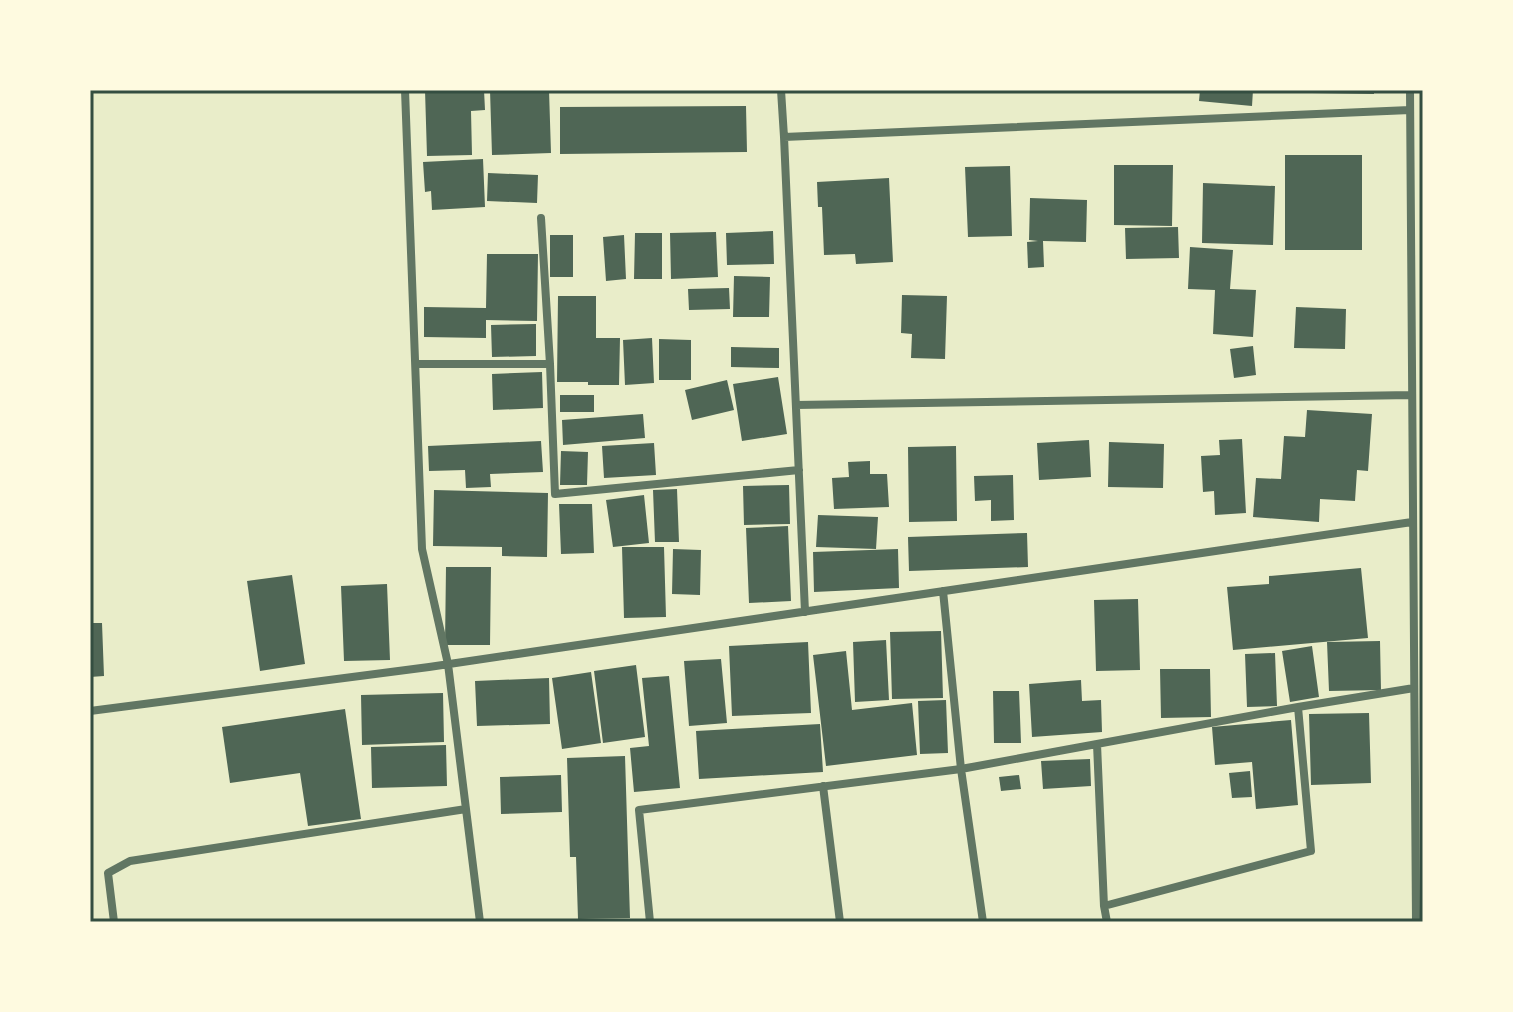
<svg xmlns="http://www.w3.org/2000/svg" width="1513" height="1012" font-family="Ubuntu,sans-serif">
  <rect width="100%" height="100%" fill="#e9edc9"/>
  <!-- building -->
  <path fill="#4f6655" d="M425 90H484L485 110 471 111 472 155 427 156Z
    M490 90H549L551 153 492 155Z
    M1200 90H1253L1252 106 1199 101Z
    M1312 90H1374V94L1312 93Z
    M746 106 747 152 560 154V107Z
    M1285 155H1362V250H1285Z
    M483 159 485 207 432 210 431 191 425 192 423 162Z
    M1114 165H1173L1172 226 1114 225Z
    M1010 166 1012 236 968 237 965 167Z
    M488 173 538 175 537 203 487 201Z
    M889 178 893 262 856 264 855 254 824 255 822 207H818L817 182Z
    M1203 183 1275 186 1273 245 1202 243Z
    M1030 198 1087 200 1086 242 1043 241 1044 267 1028 268 1027 242 1038 241 1029 240Z
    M1178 227 1179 258 1126 259 1125 228Z
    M773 231 774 264 727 265 726 233Z
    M716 232 718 277 671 279 670 233Z
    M635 233H662V279H634Z
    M550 235H573V277H550Z
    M624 235 626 279 606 281 603 237Z
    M1190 247 1233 250 1230 289 1256 290 1253 337 1213 334 1215 290 1188 289Z
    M487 254H538L537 321 486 320V338L424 337V307L486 308Z
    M734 276 770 277 769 317H733Z
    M729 288 730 309 689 310 688 289Z
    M902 295 947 296 945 359 911 358 912 334 901 333Z
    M558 296H596V338H620L619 385H588V382H557Z
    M1296 307 1346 309 1345 349 1294 348Z
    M536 324V356L492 357 491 325Z
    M652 338 654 383 625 385 623 340Z
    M659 339 691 340V380H659Z
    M1253 346 1256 375 1234 378 1230 349Z
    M731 347 779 348V368L731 367Z
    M542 372 543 408 493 410 492 374Z
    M778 377 787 434 742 441 733 384Z
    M727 380 734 410 692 420 685 390Z
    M560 395H594V412H560Z
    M1307 410 1372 414 1368 471 1357 470 1355 501 1320 499 1319 522 1253 517 1256 478 1281 479 1284 436 1305 437Z
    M643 414 645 438 563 445 562 420Z
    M1242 439 1246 513 1215 515 1214 491 1203 492 1201 456 1220 455 1219 440Z
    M1089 440 1091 477 1039 480 1037 443Z
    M541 441 543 472 490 474 491 487 466 488 465 470 429 471 428 446Z
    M1109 442 1164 444 1163 488 1108 487Z
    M654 443 656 475 604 478 602 446Z
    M956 446 957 521 909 522 908 447Z
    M561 451 588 452 587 485H560Z
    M870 461V474H887L889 507 834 509 832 478 849 477 848 462Z
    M1013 475 1014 520 991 521V500L975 501 974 476Z
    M789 485 790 524 744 525 743 486Z
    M677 489 679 542H655L653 490Z
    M434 490 548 493 547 557 502 556V547L433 546Z
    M644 495 649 543 613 547 606 500Z
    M559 504H592L594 553 561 554Z
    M818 515 878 517 876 549 816 547Z
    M788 526 791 601 749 603 746 528Z
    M1027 533 1028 567 909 571 908 537Z
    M622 547H664L666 617 624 618Z
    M673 549 701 550 700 595 672 594Z
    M898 549 899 588 814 592 813 552Z
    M446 567H491L490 645H445Z
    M1361 568 1368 638 1233 650 1227 587 1269 584V576Z
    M292 575 305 664 260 671 247 581Z
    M387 584 390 660 344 661 341 586Z
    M1138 599 1140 670 1096 671 1094 600Z
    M90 623H102L104 676 90 677Z
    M941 631 943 698 892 699 890 632Z
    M886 640 889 700 855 702 853 642Z
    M1380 641 1381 690 1329 691 1327 642Z
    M808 642 811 713 732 716 729 646Z
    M1312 646 1319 697 1290 702 1282 651Z
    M846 651 852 710 912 703 917 755 826 766 813 655Z
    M1275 653 1277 706 1247 707 1245 654Z
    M721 659 727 723 689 726 684 661Z
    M636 665 645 737 603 743 594 671Z
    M1160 669H1210L1211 717 1161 718Z
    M591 672 601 743 562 749 552 678Z
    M669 676 680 788 634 792 630 748 649 746 642 678Z
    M549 678 550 724 477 726 475 681Z
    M1081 680 1082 701 1101 700 1102 732 1032 737 1029 684Z
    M993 691H1019L1021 743H994Z
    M443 693 444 742 362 745 361 695Z
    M946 700 948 753 920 754 918 701Z
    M345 709 361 819 308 826 300 773 230 783 222 727Z
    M1369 713 1371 783 1311 785 1309 714Z
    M1291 720 1298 805 1256 809 1252 762 1215 765 1212 727Z
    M820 724 823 772 699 779 696 731Z
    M446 745 447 786 372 788 371 747Z
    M625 756 630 918 578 919 576 857H570L567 758Z
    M1090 759 1091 786 1043 789 1041 761Z
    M1250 771 1252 797 1232 798 1229 773Z
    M561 775 562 812 501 814 500 777Z
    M1019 775 1021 789 1001 791 999 777Z"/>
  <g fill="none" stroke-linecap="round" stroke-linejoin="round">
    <!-- minor -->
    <path stroke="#617663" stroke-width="8" d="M405 90 422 549 448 664 480 922
      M781 90 784 137 805 612
      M1410 90 1416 922
      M784 137 1410 110
      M541 218 550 364 555 494 799 470
      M416 364H550
      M796 405 1412 395
      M943 591 961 769 983 922
      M90 711 429 667 1412 522
      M1097 744 1104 906 1107 922
      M823 786 840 922
      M1104 906 1311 851 1298 707
      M114 922 108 873 130 861 466 809
      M650 922 639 810 961 769 1298 707 1414 688"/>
  </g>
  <!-- border -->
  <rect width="1513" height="1012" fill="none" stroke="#fefae0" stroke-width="184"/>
  <rect x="92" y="92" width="1329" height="828" fill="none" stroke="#344e41" stroke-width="3"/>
</svg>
